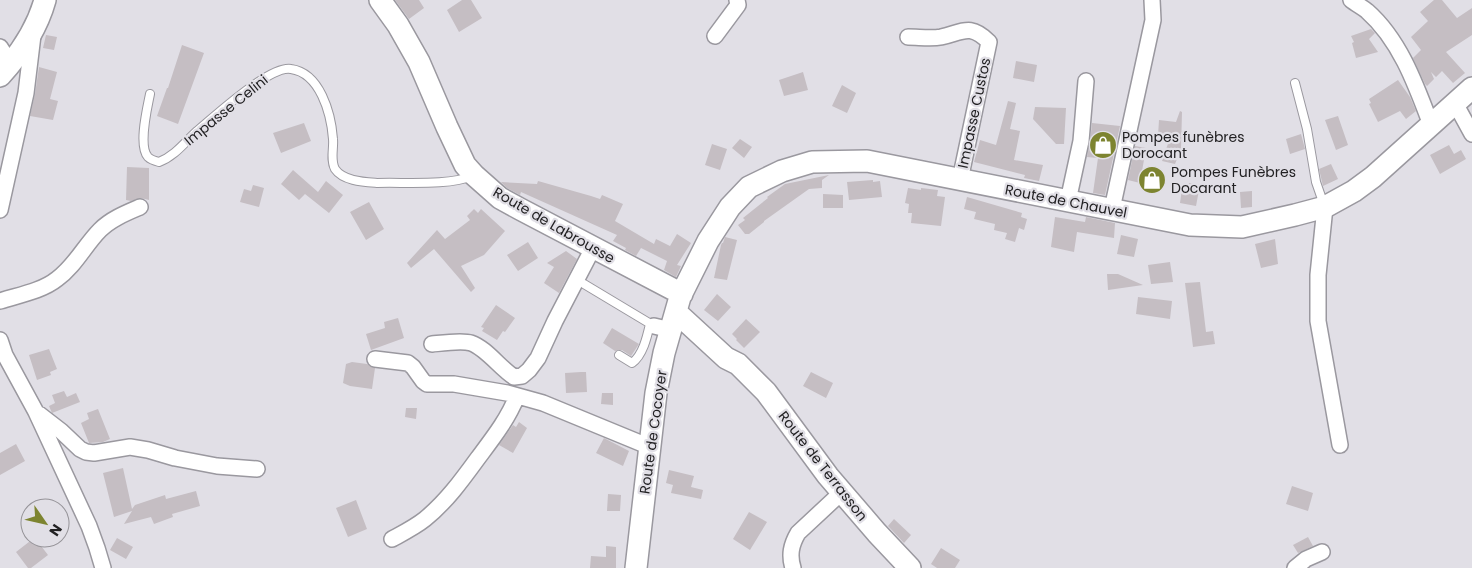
<svg xmlns="http://www.w3.org/2000/svg" width="1472" height="568" font-family="Poppins,sans-serif">
  <rect width="100%" height="100%" fill="#e1dfe6"/>
  <!-- building -->
  <path fill="#c5bec3" d="M395 0H419L424 8 409 19Z
    M462 0H471L482 18 459 32 447 10Z
    M1434 0H1442L1457 18 1472 8V35L1446 52 1465 73 1453 83 1442 71 1436 77 1431 72 1434 79 1427 86 1425 84 1413 58 1421 50 1411 37 1428 21 1420 12Z
    M1371 29 1375 33 1369 39 1378 52 1356 58 1352 43 1354 42 1351 36Z
    M46 35 57 37 54 50 43 48Z
    M182 45 204 53 178 124 157 116 167 88H168Z
    M1016 61 1037 65 1034 82 1013 78Z
    M39 67 57 72 50 99 58 101 53 120 30 116 35 94Z
    M803 72 808 90 784 96 779 80Z
    M1398 80 1410 97 1416 111 1406 119 1400 111 1378 122 1369 104 1371 103 1369 99Z
    M842 85 856 93 847 113 832 106Z
    M1008 101 1016 103 1010 129 1020 131 1014 160 1043 165 1039 181 1024 178 1025 175 974 162 980 140 996 145Z
    M1035 107 1066 108 1064 144H1056L1033 119Z
    M1180 111 1182 112 1181 149 1175 164 1162 161 1170 138 1158 136 1159 120 1176 122Z
    M1338 116 1348 145 1336 150 1325 120Z
    M304 123 311 141 281 153 273 133Z
    M1092 123 1120 126 1105 195 1093 193 1098 158 1087 157 1090 142Z
    M1301 134 1305 149 1290 154 1286 139Z
    M740 139 752 147 744 158 732 148Z
    M712 144 727 149 720 170 705 165Z
    M1449 145 1454 154 1461 150 1466 159 1440 174 1430 155Z
    M1135 146 1146 148 1140 183 1128 180Z
    M1331 164 1338 179 1323 186 1319 169Z
    M127 167 149 168V200L141 198 131 201 126 200Z
    M293 170 318 192 326 181 343 195 329 213 305 194 299 200 281 184Z
    M829 175 822 180V188L809 189 764 221V222L749 234H745L738 225 745 220 743 218 768 198 767 197 785 184Z
    M873 180V182L880 181 882 197 849 200 847 182Z
    M538 181 591 196 600 199 602 195 623 204 615 221 654 244 656 239 670 246 677 234 691 243 677 265 681 266 676 277 664 270 667 261 641 248 636 256 625 250 626 248 613 241 617 235 521 192 520 195 507 188 501 182 537 184Z
    M1189 183 1200 185 1196 206 1180 203 1182 189 1188 190Z
    M253 185 264 188 259 207 240 202 244 189 251 191Z
    M908 188 921 190V188L938 190 937 196 945 197 941 226 911 223 912 213H908L909 204 905 203Z
    M1252 191V207L1241 208 1240 192Z
    M823 194 843 195V208H823Z
    M967 197 1022 213 1021 217 1027 219 1024 230 1019 228 1015 242 1005 239 1007 233 994 230 995 224 974 219 976 212 964 209Z
    M369 202 384 229 366 240 350 212Z
    M474 209 478 213 481 209 505 231 484 255 461 266 475 288 471 292 434 249 411 268 407 263 437 230 445 239 470 220 467 216Z
    M1055 217 1085 222 1086 217 1115 223 1114 238 1077 232 1074 252 1051 247Z
    M1121 235 1138 239 1134 257 1117 254Z
    M725 237 737 240 727 280 714 278 721 245 722 243H723Z
    M1275 239 1278 264 1261 268 1255 244Z
    M528 242 538 258 518 271 507 255Z
    M566 251 577 259 559 293 544 283 554 267 547 263Z
    M1170 262 1173 282 1151 284 1148 265Z
    M1107 274H1118L1143 285 1108 290Z
    M1200 282 1206 332 1213 331 1215 344 1193 347 1185 283Z
    M717 294 731 307 718 321 704 310Z
    M1138 297 1172 301 1170 319 1136 314Z
    M496 305 515 318 505 332 503 331 497 340 482 331 484 328 481 327Z
    M398 318 404 338 371 350 366 334 385 328 384 322Z
    M746 319 760 332 744 348 736 340 737 339 732 334Z
    M612 328 639 344 631 356 622 350 615 351 603 343Z
    M49 349 57 369 50 372 51 375 37 380 29 355Z
    M352 362 367 364 375 368 372 389 350 386 343 383 346 364Z
    M581 372H586L587 392 566 393 565 373Z
    M811 372 833 383 826 398 803 386Z
    M64 391 67 397 76 393 80 402 52 413 49 406 55 403 52 395Z
    M602 393H613V405L601 404Z
    M406 408H417L416 419 405 417Z
    M98 409 110 439 103 442 89 443 81 423 89 419 87 413Z
    M519 422 527 428 513 453 499 445 513 425 516 427Z
    M604 438 629 451 623 466 596 453Z
    M16 444 25 461 0 475V453Z
    M123 468 132 509 135 505 165 495 166 499 196 491 200 506 172 514 173 517 154 524 151 517 124 524 132 511 114 517 103 473Z
    M669 470 694 476 691 487 703 490 701 499 671 493 673 485 666 483Z
    M1292 486 1313 493 1308 511 1286 504Z
    M608 494 621 495 620 511H607Z
    M356 500 367 529 348 537 336 508Z
    M749 512 767 522 750 550 733 539Z
    M894 519 911 535 904 543 888 526Z
    M1308 537 1313 546 1298 553 1293 545Z
    M34 538H35L48 555 31 568H28L16 552Z
    M117 538 133 547 126 559 110 550Z
    M606 546 616 547V568H590L591 556 606 557Z
    M941 548 960 560 955 568H937L931 564Z"/>
  <g fill="none" stroke-linecap="round" stroke-linejoin="round">
    <!-- lane casing -->
    <g stroke="#9a989f" stroke-width="10">
      <path id="lane" d="M1295 83 1307 129 1316 182 1324 205
        M150 94C147 109 138 146 148 157 151 160 155 161 159 162 175 156 185 142 197 131 214 117 270 65 291 69 320 73 331 113 333 139 334 148 330 160 335 169 343 181 364 182 377 183 404 182 449 186 472 176
        M584 284 654 326
        M619 355 632 363C643 355 647 337 650 324"/>
    </g>
    <!-- street casing -->
    <g stroke="#9a989f" stroke-width="18">
      <path id="street" d="M1351 0C1356 4 1362 7 1367 11 1400 40 1416 85 1431 125
        M715 36 738 5 737 0
        M908 37C919 37 931 39 941 37 963 32 970 23 989 42L960 180
        M0 47 11 64
        M1455 103 1472 134
        M1068 201 1081 141 1086 81
        M1325 207 1318 275V321L1340 445
        M1112 209 1153 20 1152 0
        M0 210 26 93 33 35
        M0 301C19 295 42 291 57 279 75 266 85 245 100 230 111 219 126 213 140 207
        M654 326 671 330
        M0 340 5 355 36 412 89 526 97 548 103 568
        M432 344C442 343 462 340 471 343 486 348 501 369 514 377L522 376 529 370 538 358 555 321 593 248
        M375 359 408 363 413 367 423 381 427 384H454L507 393 543 403 650 447
        M39 414 61 431 80 449 86 452 94 453 130 447 148 450 175 458 217 466 257 469
        M392 539C403 533 415 527 425 519 446 502 462 480 478 458 493 438 508 419 517 396
        M793 568C789 555 791 545 798 533L842 492
        M1295 568 1306 559 1322 552"/>
    </g>
    <!-- secondary casing -->
    <g stroke="#9a989f" stroke-width="24">
      <path id="secondary" d="M380 0 398 25 419 62 447 127 465 165 474 175 500 198 520 209 682 294
        M0 76C20 54 37 29 45 0
        M676 312 726 358 738 364 766 392 828 476 877 533 910 568
        M636 568 656 393 664 353 680 297 708 241 730 207 749 187 782 171 812 162 867 161 1190 225 1242 227 1295 215 1325 207 1354 191 1373 177 1472 88"/>
    </g>
    <!-- lane -->
    <use href="#lane" stroke="#fff" stroke-width="8"/>
    <!-- street -->
    <use href="#street" stroke="#fff" stroke-width="15"/>
    <!-- secondary -->
    <use href="#secondary" stroke="#fff" stroke-width="21"/>
  </g>
  <!-- icons -->
  <defs>
    <g id="shop-disc" transform="scale(1.4375)"><circle r="9.5" fill="#7d8430" stroke="#e1dfe6"/><path d="M-5-2.5h2.3a2.7 3.5 0 0 1 5.4 0H5L5.5 6h-11ZM-1.5-2.5h3a1.5 2.3 0 0 0-3 0Z" fill="#fff"/></g>
  </defs>
  <g fill-rule="evenodd">
    <use href="#shop-disc" x="1103" y="145"/>
    <use href="#shop-disc" x="1152" y="180"/>
  </g>
  <g text-anchor="middle" dominant-baseline="central" stroke-width="4.5" stroke-linejoin="round" paint-order="stroke">
    <!-- street labels -->
    <g font-size="14" fill="#222123" stroke="#e1dfe6">
      <text transform="translate(226 110) rotate(-39)">Impasse Celini</text>
      <text transform="translate(974 113) rotate(-78)">Impasse Custos</text>
      <text transform="translate(1066 201) rotate(11)">Route de Chauvel</text>
      <text transform="translate(554 225) rotate(30)">Route de Labrousse</text>
      <text transform="translate(653 432) rotate(-82)">Route de Cocoyer</text>
      <text transform="translate(823 466) rotate(52)">Route de Terrasson</text>
    </g>
    <!-- poi labels -->
    <g font-size="14" fill="#222123" stroke="#e1dfe6" text-anchor="start">
      <text x="1122" y="137">Pompes funèbres<tspan x="1122" dy="16">Dorocant</tspan></text>
      <text x="1171" y="172">Pompes Funèbres<tspan x="1171" dy="16">Docarant</tspan></text>
    </g>
  </g>
  <!-- north arrow -->
  <g transform="translate(45 523) rotate(124)"><circle r="24" fill="#e1dfe6" stroke="#959398"/>
  <path d="M0-4L9 19L0 12L-9 19Z" fill="#7d8430"/>
  <text y="-8" font-size="14" font-weight="bold" text-anchor="middle" fill="#222123">N</text>
  </g>
</svg>
